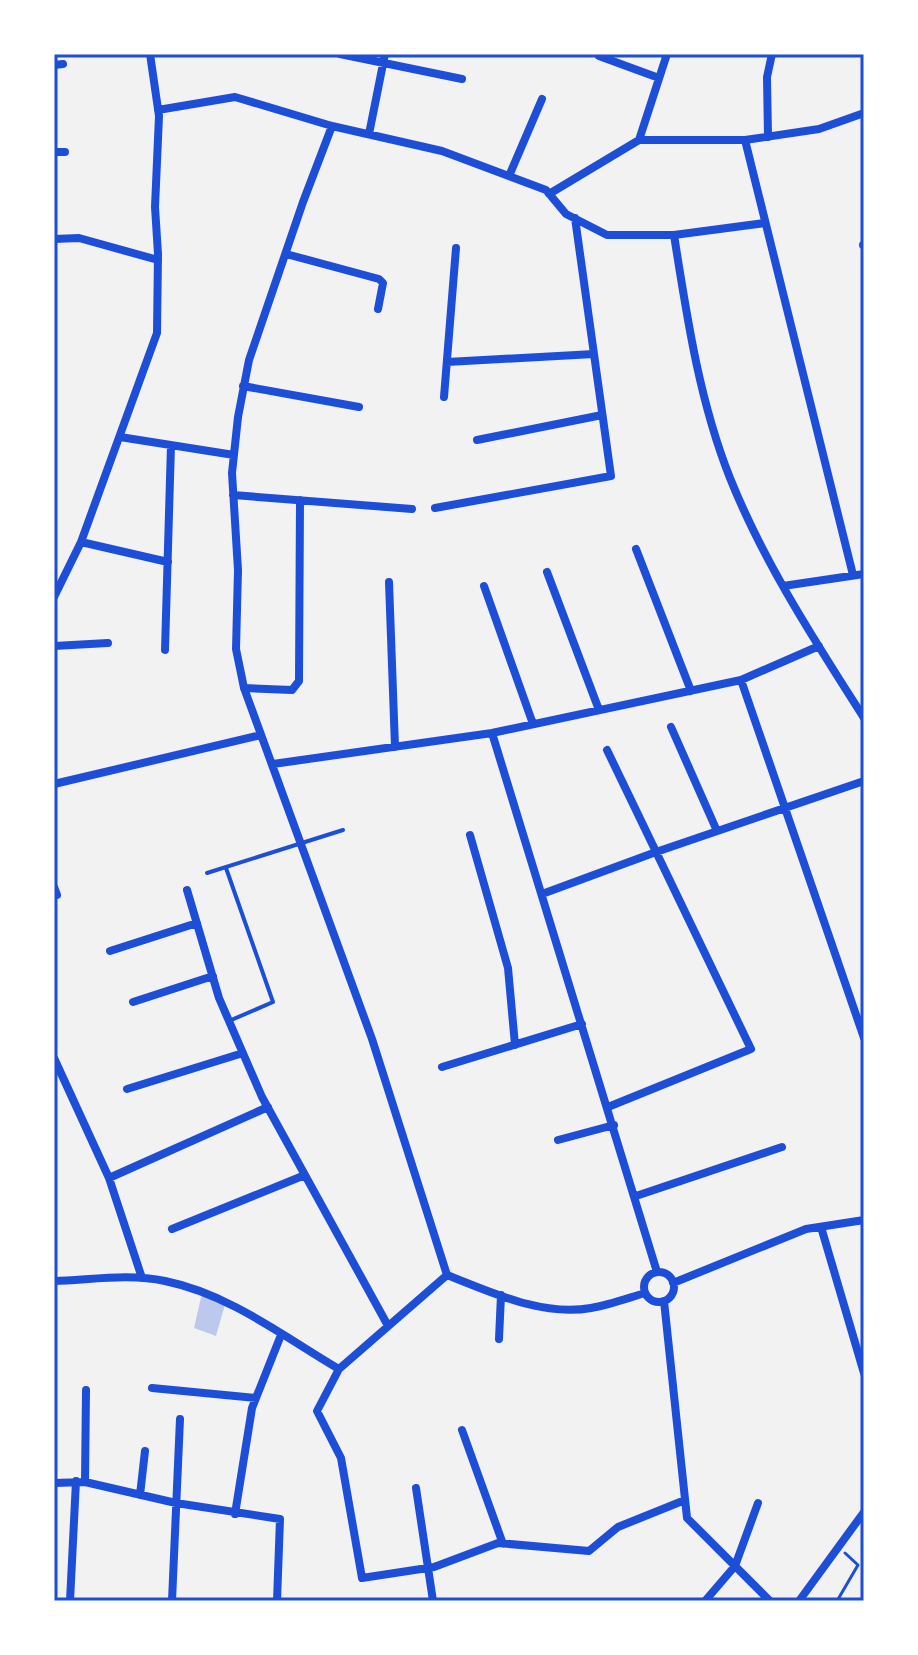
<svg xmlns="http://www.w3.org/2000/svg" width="918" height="1655" font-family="'Noto Serif',serif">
  <rect width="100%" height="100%" fill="#f2f2f2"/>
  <!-- building -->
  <path fill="#bdc9ec" d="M202 1293 226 1301 216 1336 194 1328Z"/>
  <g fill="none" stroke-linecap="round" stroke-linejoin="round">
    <!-- path -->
    <path stroke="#1d4ed8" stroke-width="3" d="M837 1601 858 1565 845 1553"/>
    <!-- service -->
    <path stroke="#1d4ed8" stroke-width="4" d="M226 868 273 1002 229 1021
      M207 873 343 830"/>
    <!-- minor -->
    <path stroke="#1d4ed8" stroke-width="8" d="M340 54 462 79
      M599 56 659 78
      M54 65 63 64
      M158 110 235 97 332 126 442 151 546 190 566 214 607 235H674L765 223
      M332 126 303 202 249 360 238 417 232 473 238 570 236 649 244 688 372 1039 447 1275 339 1369 317 1411 341 1458 362 1578 434 1567 498 1543 589 1551 618 1527 685 1500
      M369 134 385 54
      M768 137 767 77 772 54
      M639 140 667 54
      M745 140 853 575
      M54 152H65
      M509 176 542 99
      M549 194 639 140H745L819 129 864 113
      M674 235C687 317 699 400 730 478 764 563 815 641 864 718
      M54 239 79 238 158 260
      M863 245H864
      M286 254 379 279 383 283 378 309
      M447 362 594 354
      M243 386 359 407
      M444 397 456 248
      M120 437 234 455
      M477 440 602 415
      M233 495 412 509
      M435 508 611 476 575 218
      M81 542 168 562
      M636 549 691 691
      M547 572 599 710
      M389 582 395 747
      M484 586 533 724
      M783 586 864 574
      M54 597 81 542 157 333 158 254 155 207 159 116 150 54
      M54 646 108 643
      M165 650 171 445
      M741 680 864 1038
      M244 688 292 690 299 681 300 500
      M671 727 717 831
      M492 733 657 1272
      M607 750 751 1049 608 1107
      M273 764 492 733 741 680 819 646
      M54 784 261 735
      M470 835 508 968 515 1045
      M54 887 57 895
      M187 890 219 998 262 1097 387 1324
      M542 894 656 852 864 781
      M110 951 197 923
      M133 1002 213 976
      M54 1058 109 1178 142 1278
      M442 1067 582 1024
      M127 1089 243 1053
      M558 1140 614 1125
      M109 1178 268 1107
      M636 1196 782 1147
      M821 1227 864 1373
      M172 1229 305 1175
      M644 1287a15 15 0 1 1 30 0a15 15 0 1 1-30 0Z
      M447 1275C491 1292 542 1317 591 1308 609 1305 628 1298 645 1293
      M54 1281C90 1280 129 1273 165 1281 229 1294 283 1336 339 1369
      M673 1283 806 1229 864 1220
      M664 1301 687 1518 770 1601
      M499 1339 501 1295
      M152 1388 256 1398
      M462 1430 503 1544
      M85 1482 86 1390
      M54 1483 85 1482 176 1503 280 1519 277 1601
      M416 1488 433 1601
      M140 1495 145 1451
      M235 1514 252 1408 281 1335
      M70 1601 76 1481
      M172 1601 180 1419
      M705 1601 735 1566 758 1503
      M799 1601 864 1512"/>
  </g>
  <!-- border -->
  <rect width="918" height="1655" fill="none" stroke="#ffffff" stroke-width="112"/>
  <rect x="56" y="56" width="806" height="1543" fill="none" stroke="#1d4ed8" stroke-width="3"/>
</svg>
